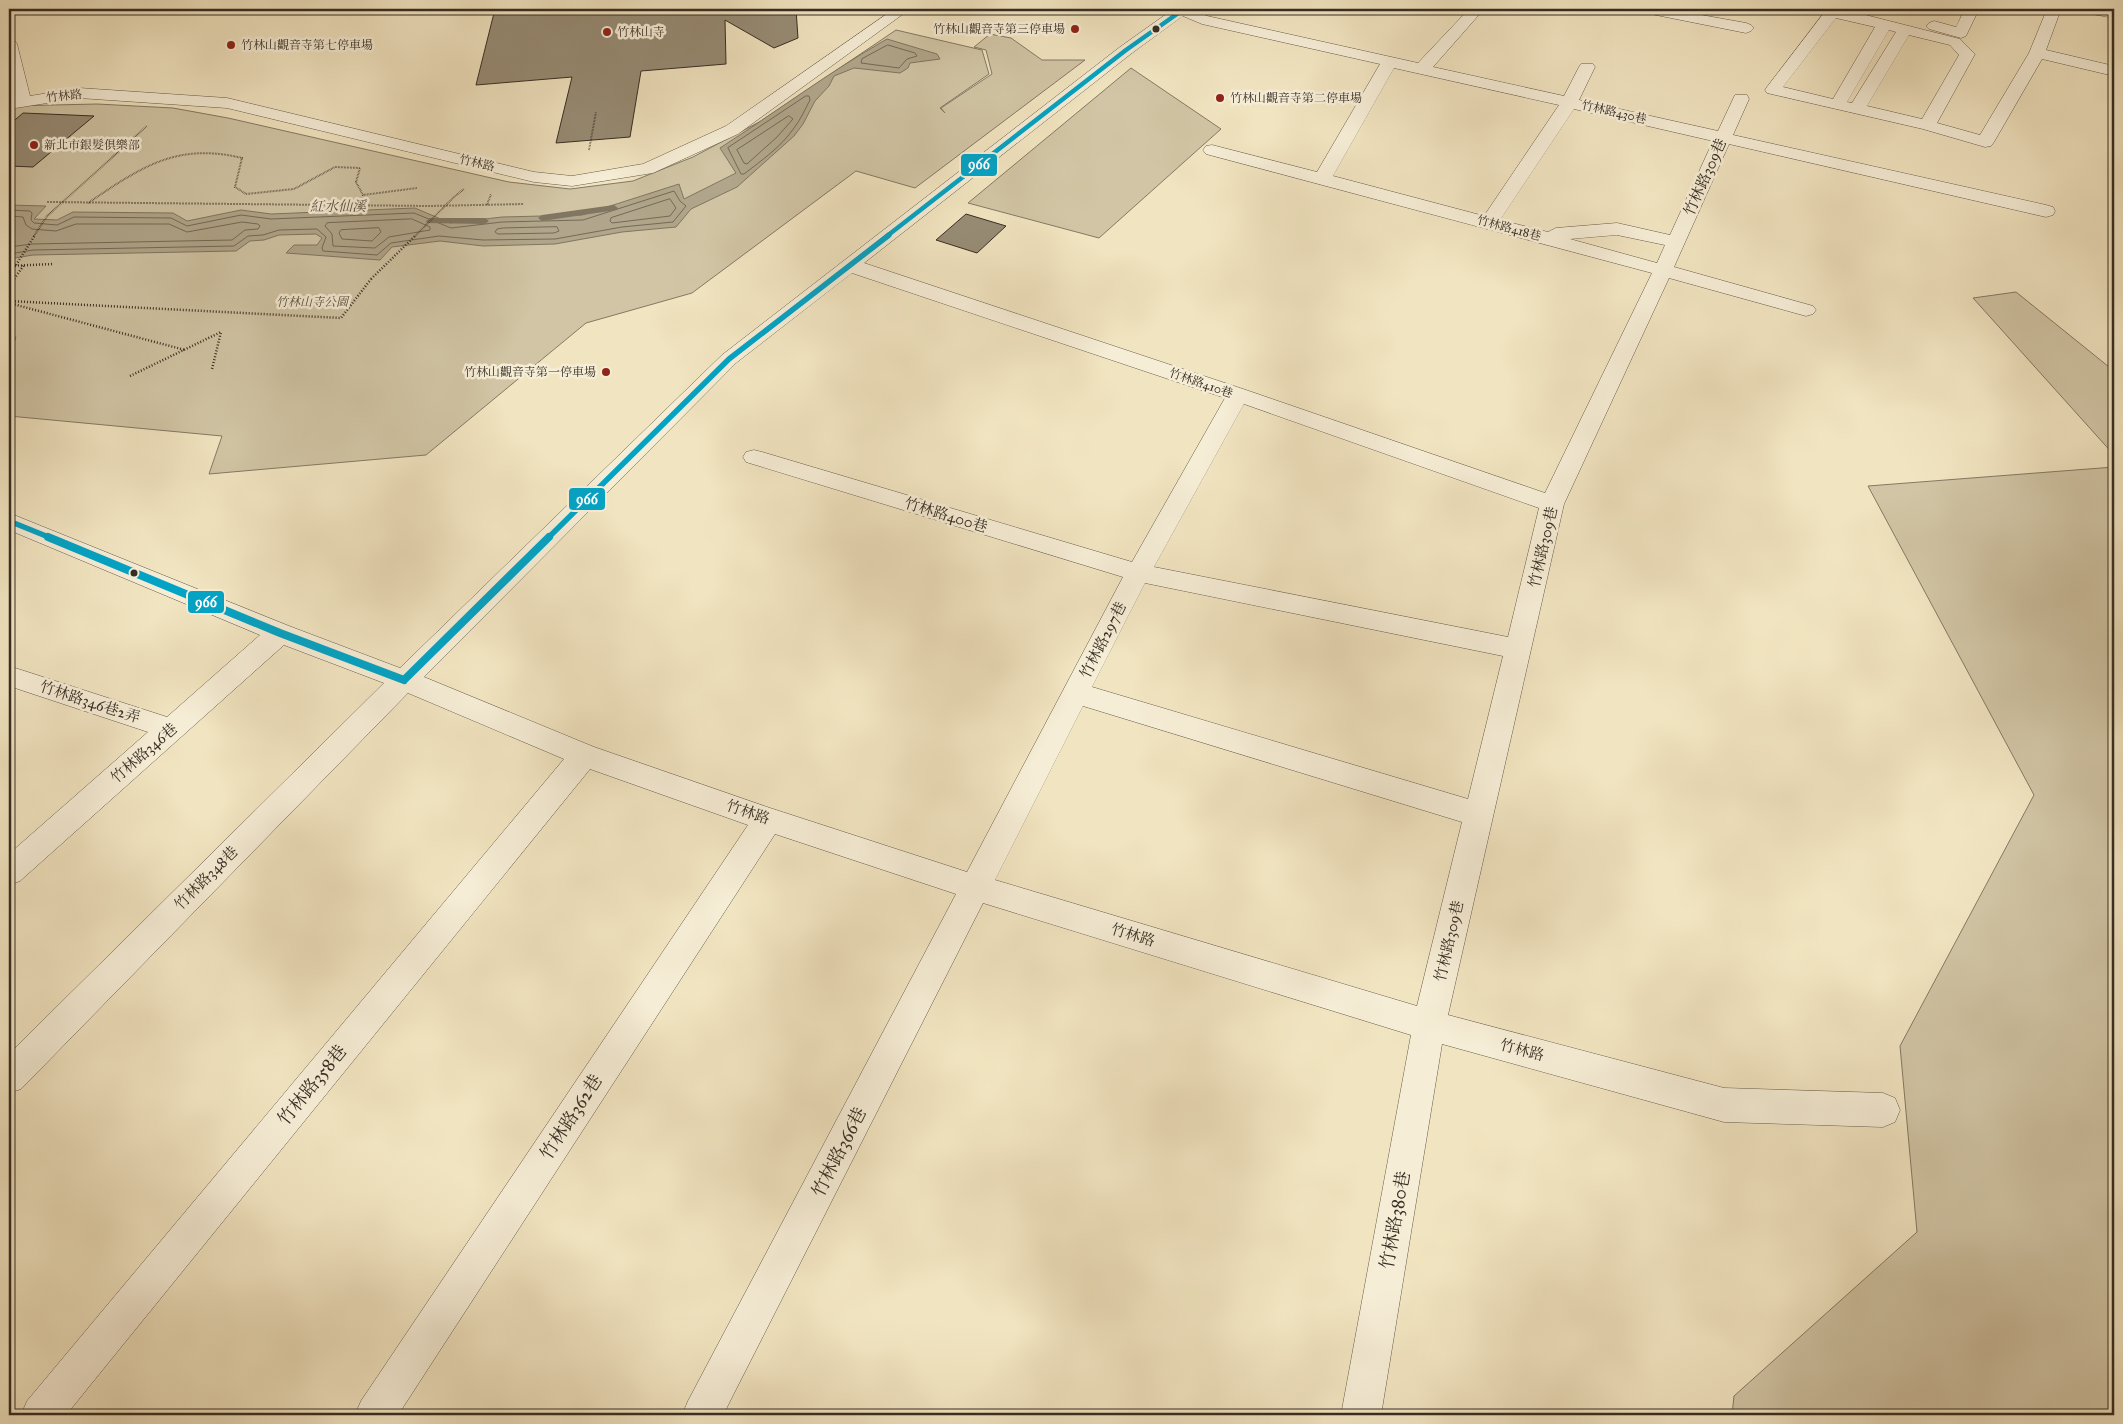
<svg xmlns="http://www.w3.org/2000/svg" width="2123" height="1424" font-family="'IM FELL Great Primer','Noto Serif TC',serif">
  <rect width="100%" height="100%" fill="#f1e4c0"/>
  <filter id="stains"><feTurbulence type="fractalNoise" baseFrequency=".004" numOctaves="4"/><feColorMatrix values="0 0 0 0 .2 0 0 0 0 .09 0 0 0 0 .02 0 0 0 .5 -.17"/></filter>
  <radialGradient id="worn" r=".72"><stop offset=".6" stop-color="#630" stop-opacity="0"/><stop offset="1" stop-color="#630" stop-opacity=".3"/></radialGradient>
  <!-- green -->
  <path fill="#d1c5a5" stroke="#847964" d="M896 30 982 50 989 74 940 108 945 113 941 108 992 74 986 50 974 47 990 34 1011 38 1042 60H1085L915 188 856 171 692 293 586 323 426 455 209 474 222 436 9 416V357L16 337H9V106L97 104 173 108 228 118 509 182 570 189 633 181 693 157 761 121Z
    M1131 68 1221 129 1099 238 968 203Z
    M2016 292 2114 371V455L1973 298Z
    M2114 467V1415H1732L1734 1396 1917 1232 1900 1046 2034 795 1868 486Z"/>
  <!-- water -->
  <path fill="#b1a68b" stroke="#807661" d="M887 39 937 54 940 59 910 63 908 68 900 73 854 68 834 76 829 86 815 101 803 124 794 136 737 187 691 209 676 227 622 232 555 244 483 246 440 241 392 247 380 260 286 253 294 245H317L322 238 316 234 279 235 264 240 250 241 236 251 33 255 9 259V205L46 206 34 219 57 220 73 212 173 213 187 221 241 210 271 214 415 208 450 223 502 217 582 215 679 184 684 199 736 173 720 148C776 112 829 72 887 39Z"/>
  <g fill="none" stroke-linecap="round" stroke-linejoin="round">
    <!-- shore -->
    <path stroke="#746a57" stroke-width="1" d="M888 45 915 53 917 56 907 59 899 68 861 63 862 59Z
      M806 96H809L810 100C805 109 801 119 794 128 781 147 762 160 744 174H741L728 148Z
      M789 116 793 119 777 137 747 164 744 163 737 150Z
      M670 199 676 208 670 216 612 223 610 221 611 218Z
      M9 210 30 211 32 213 31 220 34 223 57 225 74 217 171 218 187 226 241 215 271 219 414 213 451 228 502 222 583 220 674 191 680 201 686 206 673 222 622 227 555 239 483 240 439 236 391 243 377 255 323 251 322 248 326 237 317 229 279 230 263 235 248 236 234 246 33 250 9 254
      M9 216 23 217 26 225 32 229 56 231 76 224H169L187 232 242 222 258 224 260 226 258 229 245 230 232 240 32 244 9 247
      M412 219 430 227V230L389 237 375 248 333 246 332 234 325 226 327 223Z
      M557 227 559 231 554 233 498 234 495 232 497 229 503 228Z
      M379 228 381 232 372 241 342 239 339 233 341 230Z"/>
    <!-- stream -->
    <path fill="#807661" fill-rule="evenodd" d="M614 205 618 208 617 210 542 221 538 218 542 215Z
      M430 218H485L489 221 485 224 427 223 426 221Z"/>
  </g>
  <!-- building -->
  <path fill="#978c75" stroke="#362d23" d="M495 9H796L798 38 774 48 725 20 726 64 641 71 630 137 556 143 572 77 476 85Z
    M23 113 94 116 33 167 9 166V125Z
    M966 214 1006 226 977 253 936 240Z"/>
  <g fill="none" stroke-linecap="round" stroke-linejoin="round">
    <!-- minor casing -->
    <g stroke="#655b4a" stroke-width="1">
      <path id="minor" d="M894 9H910L738 134 653 173 572 186 534 182 227 108 79 98 9 109V99L14 98 9 76V39L15 41 17 44 30 96 79 88 227 98 534 172 572 176 643 164 726 126Z
        M1172 9H1191L1207 16 1418 63 1469 9H1484L1433 67 1564 96 1579 67 1581 64H1593L1595 67 1579 100 1718 131 1733 99 1735 95H1747L1749 99 1733 135 2046 205 2053 207 2055 211 2053 215 2046 217 1729 144 1674 267 1813 306 1816 310 1813 314 1806 316 1669 278 1564 504 1448 1015 1724 1088 1883 1093 1895 1098 1900 1110 1895 1122 1883 1127 1724 1122 1442 1044 1381 1415H1341L1411 1035 983 903 723 1415H682L688 1401 956 894 775 834 398 1415H355L361 1401 748 825 590 769 66 1415H21L27 1401 564 759 408 693 21 1089 9 1093V1054L384 683 284 645 20 881 9 885V854L148 732 15 688 9 690V668L12 667 167 717 260 635 9 530V513L289 626 400 668 722 355 1120 47 1172 10ZM1183 16 1202 24 1380 64 1317 172 1212 145 1206 146 1203 150 1206 154 1652 273 1545 493 1246 390 864 263 1132 53ZM1394 68 1559 105 1484 216 1333 176ZM1574 109 1713 141 1670 235 1617 223 1556 228 1548 232 1500 220ZM1617 235 1665 245 1657 263 1570 239ZM852 273 1225 398 1132 562 762 452 754 450 746 452 743 457 746 462 1123 577 967 872 770 808 594 747 424 677 736 363ZM1244 404 1539 508 1508 637 1154 567ZM1145 583 1503 656 1468 799 1092 687ZM1083 706 1462 822 1417 1006 995 880Z
        M1639 9H1668L1746 23 1751 25 1754 28 1751 31 1746 33 1641 12Z
        M1827 9H1842L1960 39 1975 54 1937 123 1980 135 2029 53 2047 9H2061L2046 50 2114 66V76L2042 59 1994 142 1991 146 1985 147 1923 129 1767 93 1765 90 1767 87ZM1836 18 1875 27 1833 99 1783 87ZM1889 30 1896 32 1852 103 1847 102ZM1909 35 1950 45 1959 55 1922 119 1867 106Z
        M1965 9H1979L1966 36 1961 38 1929 29 1926 26 1929 23 1934 21 1956 27Z
        M2079 9 2114 10V18L2081 12Z"/>
    </g>
    <!-- path-far1 -->
    <path stroke="#362d23" stroke-width="2" stroke-dasharray="0.5 1" stroke-linecap="butt" d="M589 150 596 112
      M454 197 464 189
      M47 202 429 206 524 204
      M88 203C140 168 176 142 242 158L235 187 246 194 294 189 335 167 360 168 356 182 363 195 417 188
      M487 205 491 194
      M34 236 47 216 147 126"/>
    <!-- path -->
    <path stroke="#362d23" stroke-width="2.5" stroke-dasharray="1 2" stroke-linecap="butt" d="M16 265 35 235
      M9 266 52 264
      M9 286 24 265
      M9 301 341 318 371 279
      M9 303 185 350
      M130 376 221 332 212 369"/>
    <!-- minor -->
    <use href="#minor" fill="#f6edd6" fill-rule="evenodd"/>
    <!-- path-bridge-far1 -->
    <path stroke="#362d23" stroke-width="2" stroke-dasharray="0.5 1" stroke-linecap="butt" d="M415 236 454 197"/>
    <!-- path-bridge -->
    <path stroke="#362d23" stroke-width="2.5" stroke-dasharray="1 2" stroke-linecap="butt" d="M371 279 416 235"/>
    <!-- bus-1-far2 casing -->
    <g stroke="#f6edd6" stroke-width="7">
      <path id="bus-1-far2" d="M887 236 1126 50 1184 9"/>
    </g>
    <!-- bus-1-far1 casing -->
    <g stroke="#f6edd6" stroke-width="9">
      <path id="bus-1-far1" d="M9 521 51 538
        M548 538 729 359 889 235"/>
    </g>
    <!-- bus-1 casing -->
    <g stroke="#f6edd6" stroke-width="11">
      <path id="bus-1" d="M48 537 280 633 404 680
        M404 680 549 537"/>
    </g>
    <!-- bus-1-far2 -->
    <use href="#bus-1-far2" stroke="#03a3c5" stroke-width="4.5"/>
    <!-- bus-1-far1 -->
    <use href="#bus-1-far1" stroke="#03a3c5" stroke-width="5.5"/>
    <!-- bus-1 -->
    <use href="#bus-1" stroke="#03a3c5" stroke-width="8"/>
  </g>
  <!-- markers -->
  <g fill="#8f2418" stroke="#f6edd6" stroke-width="2">
    <circle cx="1075" cy="29" r="5"/>
    <circle cx="607" cy="32" r="5"/>
    <circle cx="231" cy="45" r="5"/>
    <circle cx="1220" cy="98" r="5"/>
    <circle cx="34" cy="145" r="5"/>
    <circle cx="606" cy="372" r="5"/>
  </g>
  <g fill="#362d23" stroke="#f6edd6" stroke-width="2">
    <circle cx="1156" cy="29" r="4.5"/>
    <circle cx="134" cy="573" r="4.5"/>
  </g>
  <g text-anchor="middle" dominant-baseline="central" stroke-width="5" stroke-linejoin="round" paint-order="stroke">
    <!-- far-poi labels -->
    <g font-size="12" fill="#362d23" stroke="#f6edd6" text-anchor="start">
      <text x="1065" y="29" text-anchor="end">竹林山觀音寺第三停車場</text>
      <text x="617" y="32">竹林山寺</text>
      <text x="241" y="45">竹林山觀音寺第七停車場</text>
      <text x="1230" y="98">竹林山觀音寺第二停車場</text>
      <text x="44" y="145">新北市銀髮俱樂部</text>
      <text x="596" y="372" text-anchor="end">竹林山觀音寺第一停車場</text>
    </g>
    <!-- far-street labels -->
    <g font-size="12" fill="#362d23" stroke="#f6edd6">
      <text transform="translate(64 96) rotate(-6)">竹林路</text>
      <text transform="translate(1614 112) rotate(13)">竹林路430巷</text>
      <text transform="translate(477 163) rotate(13)">竹林路</text>
      <text transform="translate(1509 228) rotate(15)">竹林路418巷</text>
      <text transform="translate(1201 383) rotate(19)">竹林路410巷</text>
    </g>
    <!-- far-park labels -->
    <g font-size="12" font-style="italic" fill="#554b3d" stroke="#f6edd6">
      <text x="312" y="302">竹林山寺公園</text>
    </g>
    <!-- far-water labels -->
    <g font-size="14" font-style="italic" fill="#5b5142" stroke="#f6edd6">
      <text x="338" y="206">紅水仙溪</text>
    </g>
    <!-- street labels -->
    <g font-size="15" fill="#362d23" stroke="#f6edd6">
      <text transform="translate(1705 177) rotate(-66)">竹林路309巷</text>
      <text transform="translate(946 515) rotate(17)">竹林路400巷</text>
      <text transform="translate(1543 547) rotate(-77)">竹林路309巷</text>
      <text transform="translate(1103 640) rotate(-63)">竹林路297巷</text>
      <text transform="translate(90 702) rotate(18)">竹林路346巷2弄</text>
      <text transform="translate(144 753) rotate(-41)">竹林路346巷</text>
      <text transform="translate(748 812) rotate(19)">竹林路</text>
      <text transform="translate(206 878) rotate(-45)">竹林路348巷</text>
      <text transform="translate(1133 935) rotate(17)">竹林路</text>
      <text transform="translate(1449 941) rotate(-77)">竹林路309巷</text>
      <text transform="translate(1522 1050) rotate(15)">竹林路</text>
    </g>
    <!-- near-street labels -->
    <g font-size="18" fill="#362d23" stroke="#f6edd6">
      <text transform="translate(312 1085) rotate(-51)">竹林路358巷</text>
      <text transform="translate(571 1117) rotate(-57)">竹林路362巷</text>
      <text transform="translate(839 1152) rotate(-63)">竹林路366巷</text>
      <text transform="translate(1395 1220) rotate(-80)">竹林路380巷</text>
    </g>
  </g>
  <g stroke="#f6edd6" stroke-width="2">
    <rect x="960" y="153" width="38" height="24" rx="5" fill="#03a3c5"/>
    <rect x="568" y="487" width="38" height="24" rx="5" fill="#03a3c5"/>
    <rect x="187" y="590" width="38" height="24" rx="5" fill="#03a3c5"/>
  </g>
  <g font-size="14" text-anchor="middle" font-weight="bold" fill="#fff">
    <text x="979" y="169">966</text>
    <text x="587" y="504">966</text>
    <text x="206" y="607">966</text>
  </g>
  <!-- margin -->
  <rect width="2123" height="1424" fill="none" stroke="#f1e4c0" stroke-width="30"/>
  <rect x="10" y="10" width="2103" height="1404" fill="none" stroke="#362d23" stroke-width="2.5"/>
  <rect x="15" y="15" width="2093" height="1394" fill="none" stroke="#362d23"/>
  <rect width="100%" height="100%" filter="url(#stains)"/>
  <rect width="100%" height="100%" fill="url(#worn)"/>
</svg>
